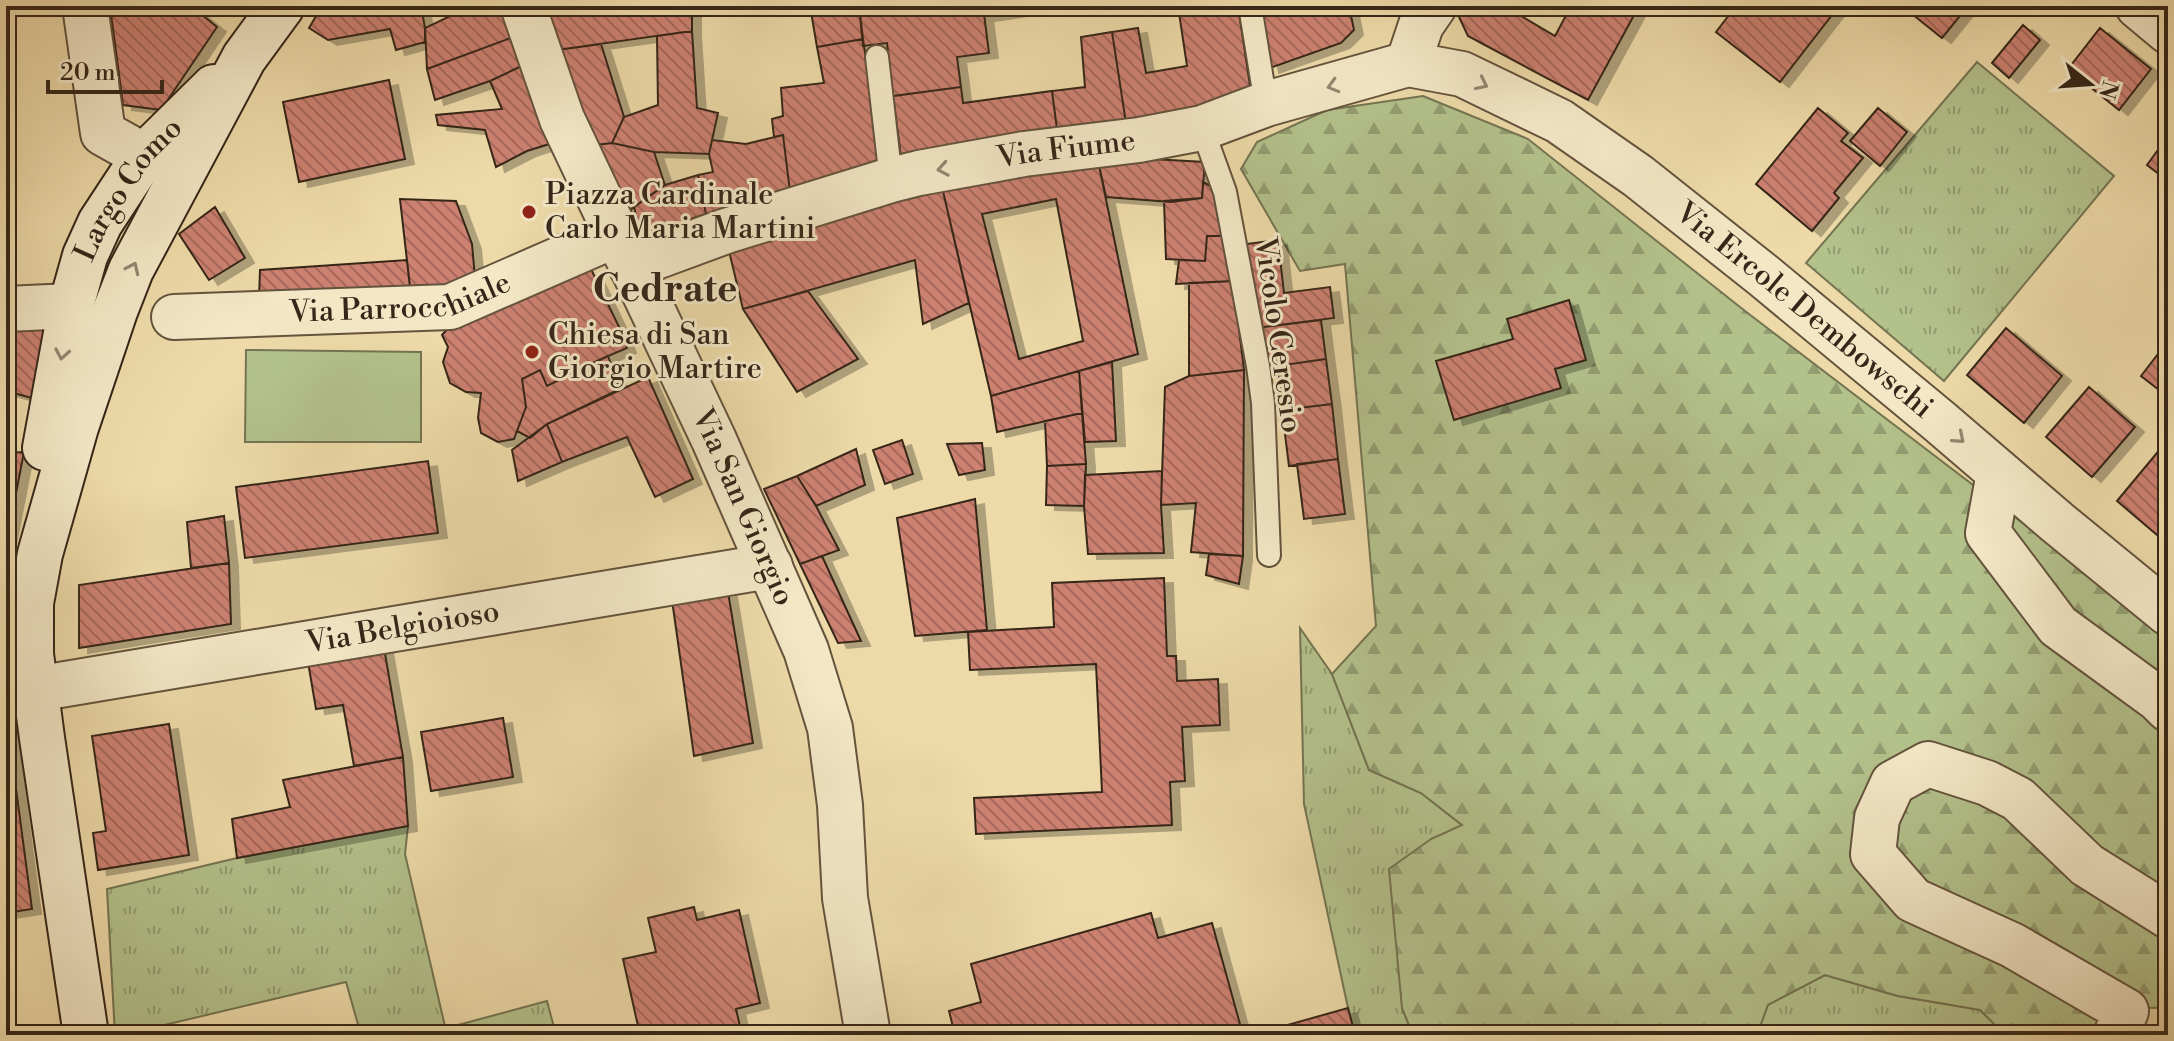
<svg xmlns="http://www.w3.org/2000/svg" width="2174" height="1041" font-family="'Libre Bodoni',serif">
  <defs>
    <pattern id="grass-tufts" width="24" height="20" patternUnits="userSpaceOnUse" patternTransform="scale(2)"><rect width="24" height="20" fill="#b3c18b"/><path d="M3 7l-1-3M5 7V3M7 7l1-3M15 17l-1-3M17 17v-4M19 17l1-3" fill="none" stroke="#929d71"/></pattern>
    <pattern id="forest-firs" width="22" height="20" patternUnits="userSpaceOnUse" patternTransform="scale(2)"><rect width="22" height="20" fill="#b3c18b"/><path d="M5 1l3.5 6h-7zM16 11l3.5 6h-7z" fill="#929d71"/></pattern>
    <pattern id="building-back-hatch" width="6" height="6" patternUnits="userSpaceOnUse" patternTransform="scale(2)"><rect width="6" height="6" fill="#cc8171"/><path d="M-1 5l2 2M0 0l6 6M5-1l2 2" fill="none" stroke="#a6695c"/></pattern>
    <filter id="shadow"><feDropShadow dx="9" dy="5" stdDeviation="0" flood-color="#0004"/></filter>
  </defs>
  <rect width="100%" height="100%" fill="#eddaa8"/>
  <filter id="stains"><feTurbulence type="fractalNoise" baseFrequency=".0025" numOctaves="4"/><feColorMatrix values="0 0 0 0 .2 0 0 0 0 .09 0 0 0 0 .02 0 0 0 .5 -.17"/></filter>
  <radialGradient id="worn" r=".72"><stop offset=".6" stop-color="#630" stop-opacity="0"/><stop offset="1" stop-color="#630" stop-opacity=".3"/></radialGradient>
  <!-- grass -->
  <path fill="url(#grass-tufts)" stroke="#747452" stroke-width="2" d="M1977 62 2114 176 1944 381 1806 263Z
    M1300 628 1332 674 1369 770 1421 793 1463 826 1431 839 1402 1008 1413 1035H1355L1348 1008 1304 804Z
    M408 826 405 854 447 1035H361L346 982 122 1035H115L107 889 237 858Z
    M1825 975 1898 996 1981 1010 2005 1035H1757L1767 1005Z
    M547 1001 556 1035H461L458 1025Z"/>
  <!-- forest -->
  <path fill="url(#forest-firs)" stroke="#747452" stroke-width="2" d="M1423 96 1528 139 1745 311 2133 607 2168 640V1002L2159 1008 2107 1007 2097 1035H2005L1980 1010 1898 996 1825 975 1768 1005 1757 1035H1413L1402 1008 1389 869 1431 839 1462 825 1421 793 1369 770 1332 674 1376 626 1345 264 1300 271 1241 169 1257 142 1327 110Z"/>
  <!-- garden -->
  <path fill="#b3c18b" stroke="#747452" stroke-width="2" d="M246 350 421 352V442H245Z"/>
  <!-- building -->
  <path fill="url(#building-back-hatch)" stroke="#362619" stroke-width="2" fill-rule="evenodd" filter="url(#shadow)" d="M110 6H149V8L111 14Z
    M159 6H191L217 27 161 110 123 105 111 14Z
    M322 6H421L425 28V42L396 50 390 29 328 40 309 28Z
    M466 6H505L516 36 427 69 425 28 467 8Z
    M573 6H692V31L550 51 538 11Z
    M810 6H859L863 39 817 47Z
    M859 6H983L989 53 957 57 961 87 893 96 887 43 863 46Z
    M983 6H1025L1026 10 985 16Z
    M1178 6H1238L1251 92 1170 119 1126 123 1112 32 1138 28 1146 73 1187 66Z
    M1260 6H1302V9L1311 6H1349L1354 30 1341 43 1270 68Z
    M1464 6H1504L1555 36 1571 6H1639L1588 100 1468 36 1459 17Z
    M1736 6H1839L1780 82 1716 32Z
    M1902 6H1968L1942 38Z
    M2023 25 2040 40 2009 78 1992 63Z
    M2100 28 2151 69 2119 110 2068 69Z
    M692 31 697 108 718 113 709 154 654 152 612 143 624 117 658 105 657 36Z
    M1112 32 1126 123 1058 137 1052 91 1085 87 1081 37Z
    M516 36 528 63 490 81 435 100 427 69Z
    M863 39 882 167 790 192 783 135 774 137 772 119 783 116 781 88 824 83 817 47Z
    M601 44 624 117 612 143 587 146 550 51Z
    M528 63 559 141 527 151 496 167 485 130 438 125 436 115 502 109 490 81Z
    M389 80 405 159 299 182 283 102Z
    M961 87 963 103 1052 91 1058 137 901 157 893 96Z
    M1818 108 1848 133 1841 141 1863 158 1834 193 1839 198 1812 231 1756 184Z
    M1878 108 1907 132 1880 166 1850 141Z
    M783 135 790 192 706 214 698 175 713 172 709 154 712 140 746 144Z
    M2168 136V181L2147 165Z
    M612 143 654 152 665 185 623 215 587 146Z
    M1097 156 1138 354 991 396 942 187ZM1056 199 1083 341 1019 359 982 214Z
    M1097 156 1205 162 1202 198 1171 202 1106 197Z
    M698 175 706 214 641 235 634 207 665 185Z
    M1203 182 1216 189 1225 236H1207L1205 261 1166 259 1164 201 1202 198Z
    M942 187 969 303 923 324 915 260 743 309 728 247Z
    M400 199 456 201 472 244 476 289 411 296Z
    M215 207 245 258 209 280 179 234Z
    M1207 236H1225L1233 281 1176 284 1179 260 1205 261Z
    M1278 240 1284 293 1330 287 1334 318 1256 328 1246 244Z
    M407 260 411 296 259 299 260 270Z
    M591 269 620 329 627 348 599 360 547 386 540 370 522 379 526 407 514 439 498 442 481 433 478 418 481 393 466 392 450 383 443 362 448 347 442 335 454 322Z
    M1233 281 1244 370 1189 376V283Z
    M808 291 858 359 797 392 743 309Z
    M1569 300 1586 360 1555 369 1561 388 1454 420 1436 361 1513 339 1507 319Z
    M1321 320 1326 359 1277 366 1275 357 1260 360 1256 328Z
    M35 324 55 339 39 400 6 391V328Z
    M2006 328 2062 376 2024 423 1967 375Z
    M2168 341V397L2141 376Z
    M608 356 620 389 547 424 530 438 517 431 526 407 522 379 540 370 547 386Z
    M1326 359 1332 404 1282 410 1277 366Z
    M1112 362 1116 441 1085 442 1079 371Z
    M1244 370 1243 556 1191 552 1196 503 1161 505 1165 387 1189 376Z
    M1079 371 1082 413 997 432 991 396Z
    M648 377 693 479 655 497 627 437 562 462 547 424Z
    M2089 387 2135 427 2092 477 2046 437Z
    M1332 404 1338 459 1289 466 1282 410Z
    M1082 413 1086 464 1047 466 1045 421Z
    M547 424 562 462 518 481 512 450Z
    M902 440 913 474 885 484 873 450Z
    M2166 442 2168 443V534L2163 540 2117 501Z
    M982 443 985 470 959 475 947 444Z
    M856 449 865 485 816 506 797 476Z
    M24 452 6 545V453Z
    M1338 459 1345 514 1304 519 1297 464Z
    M428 461 438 533 245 558 236 487Z
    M1086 464 1084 506 1046 505 1047 466Z
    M1162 471 1161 505 1164 553 1088 554 1084 506 1085 475Z
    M797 476 816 506 839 550 800 564 764 489Z
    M975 499 987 630 915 636 897 518Z
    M224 516 229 563 191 568 187 522Z
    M1209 554 1243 556 1239 584 1206 575Z
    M822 556 861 641 838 643 800 564Z
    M229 563 231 624 79 648V585Z
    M1164 578 1167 656H1176L1177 681 1218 679 1220 725 1182 727 1185 781 1170 782 1172 825 976 834 974 798 1102 792 1096 664 970 670 968 632 1054 627 1052 583Z
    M728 592 753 743 694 756 672 600Z
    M384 648 403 757 354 766 343 705 316 709 308 662Z
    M6 713 32 909 6 913Z
    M503 718 513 777 431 791 421 732Z
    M169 724 189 855 98 870 93 833 106 831 92 736Z
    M403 757 408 826 237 858 232 819 290 807 283 780Z
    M694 907 697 920 739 910 760 1003 736 1009 742 1035H640L623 959 656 952 648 918Z
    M1151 913 1158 938 1212 923 1243 1035H955L949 1011 981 1002 971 964Z
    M1348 1008 1355 1035H1252Z"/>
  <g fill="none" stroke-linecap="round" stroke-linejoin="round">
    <!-- lane casing -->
    <g stroke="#64533d" stroke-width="26">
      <path id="lane" d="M1250 6 1266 104
        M877 57 891 180
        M1202 128 1225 192 1258 366 1263 403 1269 555"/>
    </g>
    <!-- street casing -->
    <g stroke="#64533d" stroke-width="48">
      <g id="street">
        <path d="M85 6 103 133 144 156 180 167"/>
        <path id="s1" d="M523 6 562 119 714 440 806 650 830 728 840 805 845 898 868 1035"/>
        <path d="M2138 6 2168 31"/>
        <path d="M1408 64 1421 25 1434 6"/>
        <path id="s2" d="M631 266 726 231 891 180 919 173 1024 154 1139 140 1202 128 1266 104 1408 64 1462 74 1559 121 1638 176 1764 276 1939 421 2058 523 2168 613"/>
        <path d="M6 309 71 306"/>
        <path id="s3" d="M174 317 450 307 615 235"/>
        <path d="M1999 473 1988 533 2058 626 2158 699 2168 709"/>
        <path id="s4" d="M36 689 770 566"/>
        <path d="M2116 1035 2126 1011 2012 945 1913 900 1873 854 1877 818 1893 783 1928 764 1987 783 2018 799 2087 865 2168 916"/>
      </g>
    </g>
    <!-- secondary casing -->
    <g stroke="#362619" stroke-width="48">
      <g id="secondary">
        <path id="s5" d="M45 448 71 306 85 256 100 223 144 156 214 87"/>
        <path d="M86 1035 42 738 31 654V603L40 554 76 427 115 311 131 270 244 58 282 6"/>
      </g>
    </g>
    <!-- lane -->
    <use href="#lane" stroke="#f3e7c6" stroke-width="22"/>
    <!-- street -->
    <use href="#street" stroke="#f3e7c6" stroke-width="44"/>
    <!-- secondary -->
    <use href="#secondary" stroke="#f3e7c6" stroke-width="44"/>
  </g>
  <!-- one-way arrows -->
  <defs><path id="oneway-chevron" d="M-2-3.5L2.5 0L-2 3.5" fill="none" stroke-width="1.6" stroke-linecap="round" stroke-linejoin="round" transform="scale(2)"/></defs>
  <g stroke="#948670">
    <use href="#oneway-chevron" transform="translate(1482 84) rotate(26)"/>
    <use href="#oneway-chevron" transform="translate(1333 86) rotate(164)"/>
    <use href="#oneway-chevron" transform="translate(943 169) rotate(170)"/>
    <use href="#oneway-chevron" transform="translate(133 268) rotate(-65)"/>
    <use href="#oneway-chevron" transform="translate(62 354) rotate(100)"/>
    <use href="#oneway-chevron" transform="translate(1959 438) rotate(41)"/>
  </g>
  <!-- markers -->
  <g fill="#8f2418" stroke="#f3e7c6" stroke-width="3">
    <circle cx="529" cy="212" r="8"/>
    <circle cx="532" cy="352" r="8"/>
  </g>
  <g text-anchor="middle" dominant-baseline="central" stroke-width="6" stroke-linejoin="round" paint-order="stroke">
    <!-- street labels -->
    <g font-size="30" fill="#362619" stroke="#f3e7c6">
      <text stroke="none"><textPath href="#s2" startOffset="452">Via Fiume</textPath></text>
      <text stroke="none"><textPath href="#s5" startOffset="276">Largo Como</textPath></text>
      <text stroke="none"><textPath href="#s3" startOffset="228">Via Parrocchiale</textPath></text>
      <text stroke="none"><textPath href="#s2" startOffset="1278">Via Ercole Dembowschi</textPath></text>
      <text transform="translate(1278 335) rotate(82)">Vicolo Ceresio</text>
      <text stroke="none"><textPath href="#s1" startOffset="548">Via San Giorgio</textPath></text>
      <text stroke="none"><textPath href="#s4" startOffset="372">Via Belgioioso</textPath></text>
    </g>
    <!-- poi labels -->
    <g font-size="30" fill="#362619" stroke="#f3e7c6" text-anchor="start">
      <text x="545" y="195">Piazza Cardinale<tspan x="545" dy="34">Carlo Maria Martini</tspan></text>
      <text x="548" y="335">Chiesa di San<tspan x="548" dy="34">Giorgio Martire</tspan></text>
    </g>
    <!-- district labels -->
    <g font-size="38" font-weight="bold" fill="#362619" stroke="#f3e7c6">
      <text x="665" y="289">Cedrate</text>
    </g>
  </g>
  <!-- margin -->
  <rect width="2174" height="1041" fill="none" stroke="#eddaa8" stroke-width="32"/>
  <rect x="8" y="8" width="2158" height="1025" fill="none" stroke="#362619" stroke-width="4"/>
  <rect x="16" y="16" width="2142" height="1009" fill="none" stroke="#362619" stroke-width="2"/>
  <!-- north arrow -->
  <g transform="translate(2090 84) rotate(107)" stroke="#f3e7c6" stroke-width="6" paint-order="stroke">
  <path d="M0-6L14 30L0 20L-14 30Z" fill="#362619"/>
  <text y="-12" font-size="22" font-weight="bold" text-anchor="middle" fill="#362619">N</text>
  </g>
  <!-- scale -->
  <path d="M48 80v12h114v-12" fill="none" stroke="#362619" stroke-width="4"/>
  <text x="60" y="80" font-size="24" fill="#362619" stroke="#f3e7c6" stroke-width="6" paint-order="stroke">20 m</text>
  <rect width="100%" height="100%" filter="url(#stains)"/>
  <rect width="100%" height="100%" fill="url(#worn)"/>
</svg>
